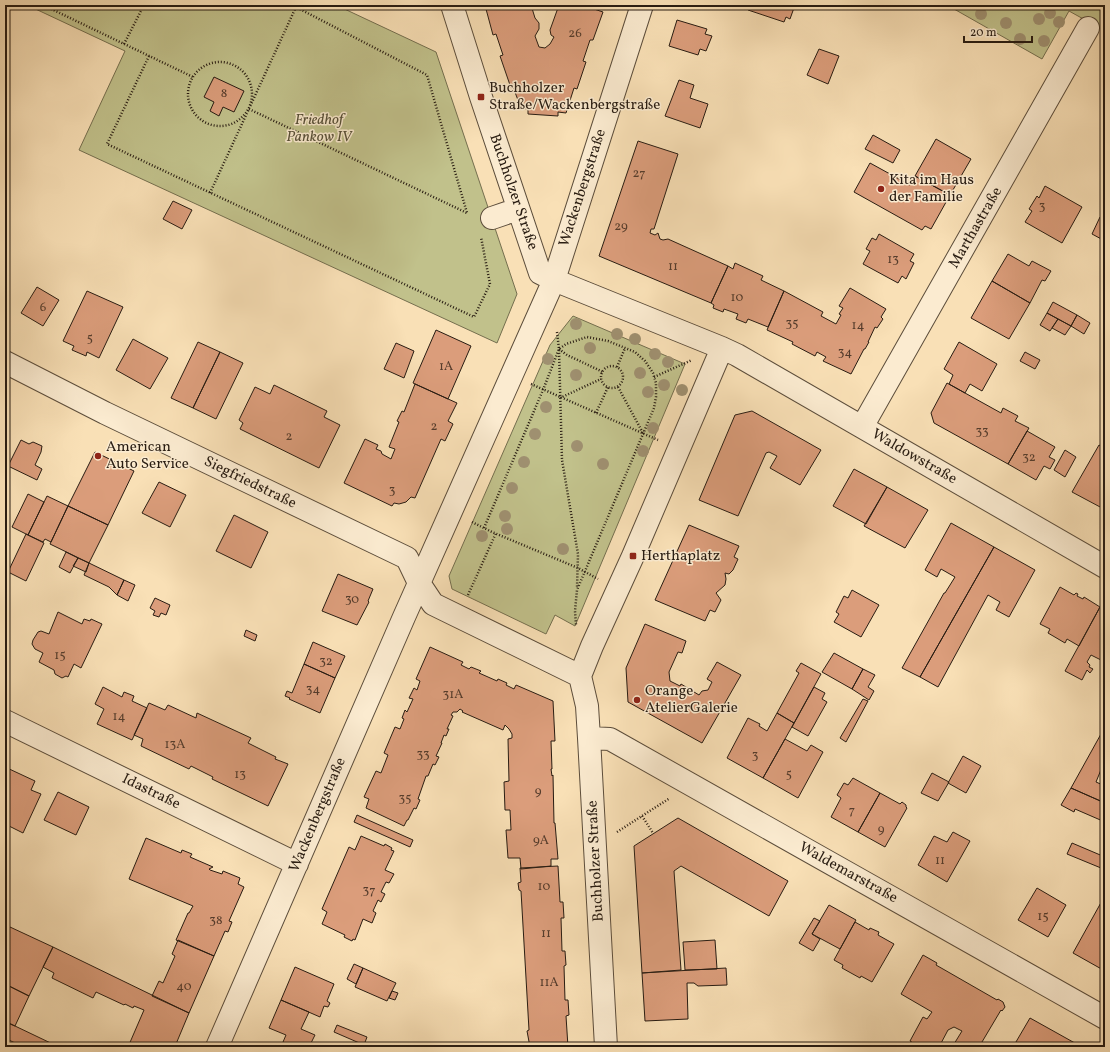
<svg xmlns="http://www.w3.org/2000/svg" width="1110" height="1052" font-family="Vollkorn,serif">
  <rect width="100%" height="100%" fill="#f9e0b6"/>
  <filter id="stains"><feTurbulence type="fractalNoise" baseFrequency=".005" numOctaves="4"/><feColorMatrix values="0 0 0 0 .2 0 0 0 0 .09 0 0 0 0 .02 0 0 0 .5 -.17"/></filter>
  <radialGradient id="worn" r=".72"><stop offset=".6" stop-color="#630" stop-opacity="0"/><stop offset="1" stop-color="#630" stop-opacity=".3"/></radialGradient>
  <!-- green -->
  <path fill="#c1c18b" stroke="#746e4e" d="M27 5H336L436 52 517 294 497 343 79 150 125 51Z
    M947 5H1105V31L1069 11 1042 59Z
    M573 316 685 364 575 626 555 615 546 634 452 589 449 576 550 345Z"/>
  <!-- building -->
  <path fill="#db9d7b" stroke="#281c12" d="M498 5H531L535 18 539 23V29L535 36 539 47 545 48 550 44 554 37 551 35 550 30 559 5H582L603 12 593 40H590L583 61 586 62 577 89 574 88 566 113 558 112V116L528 114V109L521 108 513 87 511 88 500 56 503 55 496 34 493 35 486 9Z
    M749 5H795L790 19 786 17 784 22 748 10Z
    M677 20 707 29 705 34 712 36 706 51 700 49 698 55 669 46Z
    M819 49 839 56 828 84 807 75Z
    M214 77 244 91 234 112 223 107 219 116 210 111 214 102 204 97Z
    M679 80 694 85 690 98 708 104 700 128 665 116Z
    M873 135 900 150 893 163 865 149Z
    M936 139 971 159 950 195 915 176Z
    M638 141 678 154 654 229H651L650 233 655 235 658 233 660 239 663 240 668 239 728 266 711 303 599 256Z
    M870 163 910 185 915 176 950 195 931 229 925 226 922 230 854 192Z
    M1045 186 1082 207 1062 243 1025 222 1032 211 1029 209 1037 196 1039 198Z
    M173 201 192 210 182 229 163 219Z
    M1100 217 1105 220V241L1092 234Z
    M879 234 914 254 910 261 914 263 906 279 902 276 898 283 863 264 870 251 866 249 872 238 876 240Z
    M1008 254 1029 266 1032 261 1051 271 1045 281 1042 280 1030 303 992 281Z
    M735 263 763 276 761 280 784 291 768 327 748 319 746 323 736 319 738 314 724 309 723 312 713 308 714 305 711 303 728 266 733 269Z
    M992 281 1030 303 1009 339 971 318Z
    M37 287 59 300 43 326 21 313Z
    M850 288 886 309 881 317 883 319 877 328 875 327 868 342H869L865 349H864L851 374 823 361 826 357 817 352 815 356 792 344 793 342 767 330 784 291 823 312 821 316 836 324 841 315 839 314 843 308 839 306Z
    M87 291 123 307 99 358 87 352 86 356 72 350 74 346 63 341Z
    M1053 302 1077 315 1071 326 1047 313Z
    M1047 313 1058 319 1050 331 1040 325Z
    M1077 315 1090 323 1084 334 1071 326Z
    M1058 319 1071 326 1065 335 1052 328Z
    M436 330 471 346 448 399 413 383Z
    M133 339 168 358 150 389 116 370Z
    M198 342 220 352 193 408 171 398Z
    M959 342 997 364 982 391 970 384 965 393 949 384 953 375 944 369Z
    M396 343 414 351 404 378 384 369Z
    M220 352 243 363 216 419 193 408Z
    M1025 352 1040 360 1035 369 1020 361Z
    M947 383 1001 413 1003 408 1018 416 1015 421 1029 428 1008 464 934 423 931 413Z
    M415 384 457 403 448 421 453 424 445 441 441 439 415 498 411 497 406 502 399 504 394 503 392 506 344 483 365 439 378 445 376 449 381 451 382 454 391 459 395 449 389 447 399 422 397 421 402 411 404 412Z
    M274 385 327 411 324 417 340 425 319 468 240 429 243 423 239 420 255 387 270 394Z
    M752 411 821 450 800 485 770 468 777 456 769 452 766 453 738 516 699 500 735 415Z
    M1027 431 1055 447 1049 457 1055 460 1050 469 1044 466 1036 480 1008 464Z
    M21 440 29 444 33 442 42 446 41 452 35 465 42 469 37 480 8 466Z
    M1099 445 1105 448V503L1102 508 1072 492Z
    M1065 450 1076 457 1065 477 1054 470Z
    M95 452 134 471 108 525 68 506Z
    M854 469 887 487 866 524 833 506Z
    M159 482 186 495 170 527 142 513Z
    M887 487 928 510 905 548 864 526Z
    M28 494 44 502 28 535 12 527Z
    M47 496 68 506 51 542 45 539 43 542 28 535Z
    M68 506 108 525 89 563 50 544Z
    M234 515 268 532 251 568 216 551Z
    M951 523 994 547 920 677 902 668 944 593H945L955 577 941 569 937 577 925 570Z
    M689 525 739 546 734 557 738 559 733 570 729 574 725 573 726 579 725 585 716 593 721 600 715 612 710 610 705 621 655 600Z
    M26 534 44 543 26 581 8 572Z
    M994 547 1035 570 1009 617 996 610 1000 602 988 595 938 687 920 677Z
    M66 552 78 558 70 573 59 567Z
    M78 558 89 563 86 572 73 566Z
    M89 563 124 580 117 595 109 587 84 575Z
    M338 574 373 589 368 601 369 602 357 625 322 611Z
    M124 580 135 585 128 601 117 595Z
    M1060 587 1074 595 1076 593 1078 594 1077 596 1083 599 1084 597 1100 607 1079 646 1067 639 1065 643 1048 633 1050 629 1040 624Z
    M852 590 879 605 861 637 834 622 839 614 836 612 844 596 848 598Z
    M155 598 170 605 166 615 161 613 159 617 153 615 155 611 150 608Z
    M1100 607 1105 609V662L1091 655 1087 662 1090 665 1089 667 1093 669 1090 673 1087 670 1082 680 1065 671Z
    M58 612 82 624 84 619 90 621 91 619 102 624 81 668 74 664 68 677 66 676 62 678 55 674 54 670 39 662 43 653 35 649 32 644 33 640 38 632 41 631 49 634Z
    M645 624 686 641 682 653 678 652 669 672 670 681 680 686 681 684 699 695 702 691 708 690 712 682 707 679 717 662 741 675 702 743 628 702 626 668Z
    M246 630 257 635 255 641 244 636Z
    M313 642 345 656 335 678 304 664Z
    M430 647 463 662 461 665 469 669 471 667 481 671 479 673 497 681 498 679 507 683 506 685 514 689 516 685 553 701 555 741H551L552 769H551L552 776 553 775 554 823H555L558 859H551V866L521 869 520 858H508L506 830H511L510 810H505L504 782 509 781 508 739 512 738V734L509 729 505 725 503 730 462 712 463 711 460 709 457 712H453L451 715 453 716 447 729H449L446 736 444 735 441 743H442L436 756 439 757 435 765 433 764 428 776H426L418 799 420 800 416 809 414 808 408 820H407L404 826 366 808 369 799 364 797 376 771 381 773 388 755 384 753 395 727 400 729 404 719 402 718 405 710 407 712 413 699 409 698 414 688 417 690 420 681 416 679Z
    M834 653 863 669 852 689 822 672Z
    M801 663 821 674 794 723 777 713 799 673 796 671Z
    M304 664 335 678 320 713 289 699 290 698 285 696 287 691 292 693Z
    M863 669 875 675 868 687 874 691 869 700 852 689Z
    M103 687 122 697 124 692 134 696 132 701 147 708 132 740 97 724 104 709 95 704Z
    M814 687 825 693 822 699 827 702 808 736 792 727Z
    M863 699 868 701 846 742 840 738Z
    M149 703 165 710 168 705 196 718 197 713 251 738 248 743 276 757 275 759 288 764 268 806 212 779 213 777 191 766 189 769 141 746 143 739 134 735Z
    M777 713 794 723 763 778 727 758 748 718 760 724 759 726 767 731Z
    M1101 734 1105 735V760L1096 782 1105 786V803L1071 788Z
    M785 739 807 751 811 745 823 752 798 798 763 778Z
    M963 756 981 766 966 793 948 783Z
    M5 767 35 781 31 790 41 794 23 833 5 824Z
    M932 773 949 782 938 801 921 793Z
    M853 778 880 793 858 832 831 817 841 798 837 795 844 783 848 785Z
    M1071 788 1105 803V822L1075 809 1074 812 1061 805Z
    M58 792 89 807 76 835 44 820Z
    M880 793 900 804 902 802 906 805V807L907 808 885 847 858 832Z
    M357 815 413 840 410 847 354 822Z
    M678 818 788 881 769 916 681 866 674 871 681 970 642 973 634 846Z
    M953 832 970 841 947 882 918 865 934 836 947 842Z
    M361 836 384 846 385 844 392 848 391 850 394 851 385 870 394 874 389 883 386 882 381 892 385 894 381 902 378 900 373 911 376 913 372 923 363 919 355 940 353 939 352 941 344 937 345 935 322 924 327 912 322 909 349 847 355 850Z
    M146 838 181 853 182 850 192 854 190 857 213 867 209 869 210 870 222 874 223 871 240 878 238 884 244 887 229 921 232 922 228 932 225 931 214 956 176 940 188 913H189L193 906 129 879Z
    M1072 843 1105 857 1101 868 1067 854Z
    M558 866 560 902H563L564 918H561L562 951H565L566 965 564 966 565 1000H568L569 1015 566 1016 568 1047H530L527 1031 529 1030 521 891 519 890 518 883 521 882 520 868Z
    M1037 888 1066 905 1048 937 1018 920Z
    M1103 899H1105V971L1073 953Z
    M829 905 856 920 840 949 812 934Z
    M814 918 820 921 812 934 820 939 813 951 799 943Z
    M855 922 869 930 870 928 879 932 878 935 894 944 872 982 861 976 860 978 842 968 843 965 834 960Z
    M10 927 53 947 29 996 5 984V938Z
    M178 940 214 956 189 1013 152 996 159 981 163 983 175 956 172 954Z
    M715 940 717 969 685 970 683 942Z
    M53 947 189 1013 176 1044 179 1045 178 1047H128L144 1010 134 1006 133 1008 125 1004 124 1005 96 992 93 998 52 978 54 973 43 967Z
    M923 955 937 963 936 965 997 1000 998 999 1003 1002 1005 1007 1002 1011 1001 1010 979 1047H959L954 1044 962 1031 954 1027 948 1030 939 1047H920L910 1041 923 1017 927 1019 932 1012 901 994Z
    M354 964 363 968 356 984 347 979Z
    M295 967 334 984 327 1001 330 1003 328 1007 324 1006 320 1017 281 1000Z
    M363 968 396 983 387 1001 355 987Z
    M726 968 727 985 698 986 694 983H687L688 1019 645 1021 642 973Z
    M5 984 29 996 15 1026 5 1021Z
    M392 991 398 993 395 1000 389 998Z
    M281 1000 309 1012 301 1029 315 1035 309 1047H295L283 1042 286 1035 269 1028Z
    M1030 1018 1082 1047H1013Z
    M10 1024 15 1026 59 1047H23L5 1038Z
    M337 1025 367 1037 364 1045 334 1032Z"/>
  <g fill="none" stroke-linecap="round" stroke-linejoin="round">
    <!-- minor casing -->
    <g stroke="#5c4d3b" stroke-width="24">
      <path id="minor" d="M452 5 481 97 540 273 554 280 722 348 737 355 1105 567
        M492 218 518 209
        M5 362 105 413 407 558 419 583 433 604 580 676
        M862 427 1088 28
        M580 676 587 706 589 738 606 1047
        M580 676 592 646 633 556 722 348
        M5 721 297 864
        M589 738 610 739 1105 1018
        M217 1047 404 617 554 280 642 5"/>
    </g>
    <!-- path -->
    <path stroke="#281c12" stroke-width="2.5" stroke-dasharray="1 2" stroke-linecap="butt" d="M43 5 193 77
      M292 5 427 75 467 213
      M124 44 144 5
      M149 56 107 144 474 317 490 284 481 237
      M188 94a32 32 0 1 1 64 0a32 32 0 1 1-64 0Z
      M249 109 467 213
      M210 193 296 7
      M557 332 559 349 562 460 578 554 577 588
      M559 349 567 355 603 372
      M601 377a11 11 0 1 1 22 0a11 11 0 1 1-22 0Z
      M617 367 625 348
      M654 377 692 360
      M531 384 658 440
      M618 387 643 433
      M560 398 601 379
      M596 413 608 387
      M472 522 492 532 578 568 598 579
      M484 528 543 390 559 349 566 344 587 337 608 341 635 352 645 361 653 373 656 383V397L654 408 577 590 575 611 576 625
      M468 595 496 533
      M642 816 653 833
      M617 832 670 798"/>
    <!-- minor -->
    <use href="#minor" stroke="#fbebd0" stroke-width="22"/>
  </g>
  <!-- trees -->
  <g fill="#9f9070">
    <circle cx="1050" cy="13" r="6"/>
    <circle cx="981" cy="14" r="6"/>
    <circle cx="1039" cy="19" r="6"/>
    <circle cx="1059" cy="22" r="6"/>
    <circle cx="1006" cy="23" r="6"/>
    <circle cx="1020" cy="39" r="6"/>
    <circle cx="1044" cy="41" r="6"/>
    <circle cx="576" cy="324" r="6"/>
    <circle cx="617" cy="334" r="6"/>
    <circle cx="635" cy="339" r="6"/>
    <circle cx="590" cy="348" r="6"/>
    <circle cx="655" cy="354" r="6"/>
    <circle cx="548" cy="359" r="6"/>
    <circle cx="668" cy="362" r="6"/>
    <circle cx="640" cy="373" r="6"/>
    <circle cx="576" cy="375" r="6"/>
    <circle cx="664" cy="385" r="6"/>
    <circle cx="682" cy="390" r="6"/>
    <circle cx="648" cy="392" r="6"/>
    <circle cx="546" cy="407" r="6"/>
    <circle cx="653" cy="428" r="6"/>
    <circle cx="535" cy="434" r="6"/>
    <circle cx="577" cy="446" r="6"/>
    <circle cx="643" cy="451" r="6"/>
    <circle cx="524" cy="462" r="6"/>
    <circle cx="603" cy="464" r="6"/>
    <circle cx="512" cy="488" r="6"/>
    <circle cx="505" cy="516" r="6"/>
    <circle cx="507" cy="529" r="6"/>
    <circle cx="482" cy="536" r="6"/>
    <circle cx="563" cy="549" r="6"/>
  </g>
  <!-- markers -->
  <g fill="#8f2418" stroke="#fbebd0" stroke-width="1.5">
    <rect x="477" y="93" width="8" height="8" rx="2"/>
    <circle cx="881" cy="189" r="4"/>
    <circle cx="98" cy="456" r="4"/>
    <rect x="629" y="552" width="8" height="8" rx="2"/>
    <circle cx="637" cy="700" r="4"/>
  </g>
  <g text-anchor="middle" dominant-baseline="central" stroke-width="3" stroke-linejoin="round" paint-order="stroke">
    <!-- number labels -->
    <g font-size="13" fill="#553c2c">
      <text x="575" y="34">26</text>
      <text x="224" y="94">8</text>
      <text x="639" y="174">27</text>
      <text x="1042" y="207">3</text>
      <text x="621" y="227">29</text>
      <text x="893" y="260">13</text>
      <text x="673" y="267">11</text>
      <text x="737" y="298">10</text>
      <text x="43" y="308">6</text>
      <text x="792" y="324">35</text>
      <text x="858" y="326">14</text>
      <text x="90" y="339">5</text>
      <text x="845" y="353">34</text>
      <text x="446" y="367">1A</text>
      <text x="434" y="427">2</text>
      <text x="982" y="432">33</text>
      <text x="289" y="437">2</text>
      <text x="1029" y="458">32</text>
      <text x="392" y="491">3</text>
      <text x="352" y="600">30</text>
      <text x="60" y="656">15</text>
      <text x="326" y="662">32</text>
      <text x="313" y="690">34</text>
      <text x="453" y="695">31A</text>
      <text x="119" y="717">14</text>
      <text x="175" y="745">13A</text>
      <text x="423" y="755">33</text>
      <text x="755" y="756">3</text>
      <text x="240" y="775">13</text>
      <text x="789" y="775">5</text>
      <text x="538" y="792">9</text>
      <text x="405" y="799">35</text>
      <text x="852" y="811">7</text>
      <text x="881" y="830">9</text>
      <text x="541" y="841">9A</text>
      <text x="940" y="861">11</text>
      <text x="544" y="887">10</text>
      <text x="369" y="891">37</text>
      <text x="1043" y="917">15</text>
      <text x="216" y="921">38</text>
      <text x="546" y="934">11</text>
      <text x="549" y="983">11A</text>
      <text x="184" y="987">40</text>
    </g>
    <!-- poi labels -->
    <g font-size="15" fill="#281c12" stroke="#fbebd0" text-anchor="start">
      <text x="489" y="88">Buchholzer<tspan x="489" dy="17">Straße/Wackenbergstraße</tspan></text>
      <text x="889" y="180">Kita im Haus<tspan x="889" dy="17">der Familie</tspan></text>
      <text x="106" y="447">American<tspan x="106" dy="17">Auto Service</tspan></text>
      <text x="641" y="556">Herthaplatz</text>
      <text x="645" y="691">Orange<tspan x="645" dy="17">AtelierGalerie</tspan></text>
    </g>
    <!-- park labels -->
    <g font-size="15" font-style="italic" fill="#564e36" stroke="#fbebd0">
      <text x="319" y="120">Friedhof<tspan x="319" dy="17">Pankow IV</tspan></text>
    </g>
    <!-- street labels -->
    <g font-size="15" fill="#281c12" stroke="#fbebd0">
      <text transform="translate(583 188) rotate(-72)">Wackenbergstraße</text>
      <text transform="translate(513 192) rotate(71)">Buchholzer Straße</text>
      <text transform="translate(976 228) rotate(-60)">Marthastraße</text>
      <text transform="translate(914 457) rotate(30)">Waldowstraße</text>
      <text transform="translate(250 483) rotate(26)">Siegfriedstraße</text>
      <text transform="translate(151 792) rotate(26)">Idastraße</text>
      <text transform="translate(318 815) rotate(-67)">Wackenbergstraße</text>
      <text transform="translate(596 861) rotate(-93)">Buchholzer Straße</text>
      <text transform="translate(848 873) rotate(29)">Waldemarstraße</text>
    </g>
  </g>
  <!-- margin -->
  <rect width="1110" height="1052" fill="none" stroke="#f9e0b6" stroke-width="20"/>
  <rect x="6" y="6" width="1098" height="1040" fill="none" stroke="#281c12" stroke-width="2"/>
  <rect x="10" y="10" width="1090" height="1032" fill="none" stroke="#281c12"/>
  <!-- scale -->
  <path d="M964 36v6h68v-6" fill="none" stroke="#281c12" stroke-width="2"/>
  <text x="970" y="36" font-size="12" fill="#281c12" stroke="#fbebd0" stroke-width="3" paint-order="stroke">20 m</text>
  <rect width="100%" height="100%" filter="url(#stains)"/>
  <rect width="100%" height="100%" fill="url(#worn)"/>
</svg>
